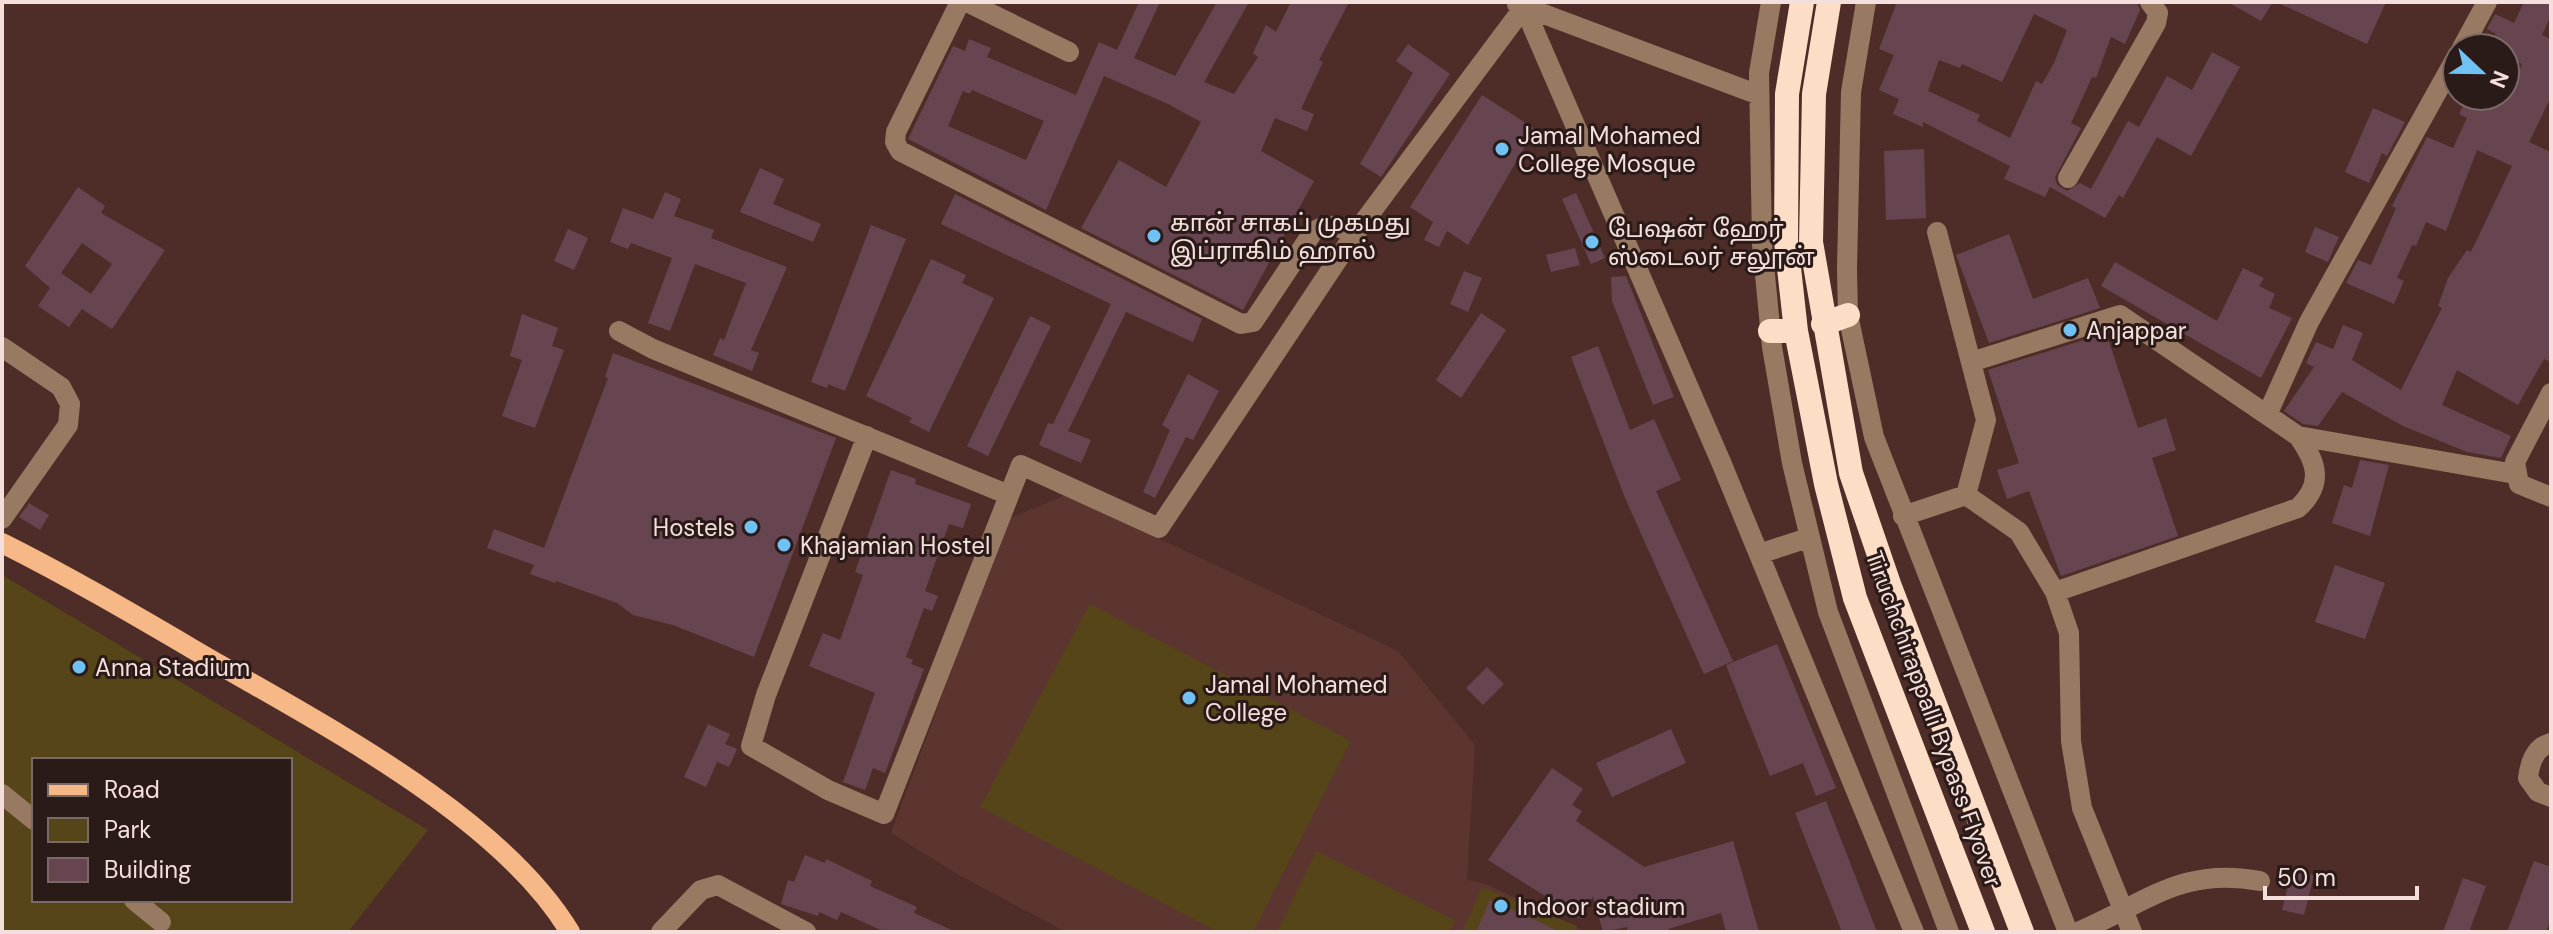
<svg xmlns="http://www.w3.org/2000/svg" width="2553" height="934" font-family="'DM Sans','Noto Sans Tamil',sans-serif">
  <rect width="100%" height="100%" fill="#4e2d29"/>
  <!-- built -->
  <path fill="#5d3530" d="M1066 495 1398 651 1475 745 1467 880 1486 884 1586 932H1066L961 876 891 833 1008 519Z"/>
  <!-- green -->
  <path fill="#564518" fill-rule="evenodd" d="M2 575 428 830 348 932H2ZM34 760H290V900H34Z
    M1090 604 1351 741 1253 932H1218L980 807Z
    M1316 851 1455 920 1450 932H1277Z
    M1482 887 1577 926 1574 932H1462Z"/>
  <!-- building -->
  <path fill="#674550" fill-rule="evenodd" d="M1139 2H1160L1134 58 1175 76 1217 2H1249L1204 82 1234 94 1258 57 1253 53 1266 25 1276 32 1291 2H1349L1319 60 1323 62 1301 109 1314 114 1307 131 1275 118 1261 151 1314 181 1243 310 1081 228 1119 160 1166 187 1201 122 1168 104 1104 76 1046 210 908 139 953 46 965 51 969 39 991 48 987 57 1076 95 1099 42 1117 50ZM972 90 1044 121 1026 160 948 126 963 91 970 94Z
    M1897 2H2137L2140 10 2125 44 2111 37 2096 78 2092 77 2071 123 2081 128 2055 177 2057 185 2067 191 2080 183 2091 189 2128 121 2139 127 2167 76 2192 90 2212 52 2240 67 2191 156 2157 137 2123 198 2119 195 2105 218 2050 187 2045 197 2004 179 2010 166 1923 122V127L1893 114 1899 99 1879 90 1894 55 1879 49ZM2034 14 2067 30 2054 63 2042 84 2036 81 2010 138 1977 121 1980 115 1928 91 1939 60 1960 68 1962 64 2002 82Z
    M2228 2H2273L2261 21Z
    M2276 2H2386L2367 44Z
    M2524 2H2551V15L2542 35 2551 39V97L2529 142 2551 152V362L2544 359 2518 405 2457 370 2442 405 2511 436 2501 458 2467 452 2403 426 2342 392 2318 426 2303 424 2284 411 2314 367 2306 363 2316 342 2333 349 2343 325 2363 333 2352 360 2401 390 2442 308 2438 306 2448 278 2467 250 2471 252 2512 166 2477 150 2446 231 2426 222 2416 246 2412 245 2397 278 2404 281 2394 304 2346 283 2358 260 2371 265 2396 208 2392 206 2427 137 2453 148 2467 118 2459 114 2468 96H2509L2522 64 2505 56V48H2490L2496 34 2487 29 2495 14 2514 23Z
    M1408 44 1450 74 1381 177 1360 164 1413 73 1396 61Z
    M1482 95 1535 129 1468 245 1447 231 1439 247 1424 240 1433 222 1410 207Z
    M2373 108 2405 122 2387 156 2382 153 2369 183 2345 172Z
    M1924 149 1926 218 1886 220 1884 151Z
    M760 168 784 179 773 204 821 224 813 242 740 212Z
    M78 187 105 206 101 213 165 250 112 329 82 309 69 327 38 306 50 288 25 266ZM82 243 112 264 91 294 61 273Z
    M665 192 681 199 674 216 714 230 711 238 787 267 751 350 759 353 752 371 713 355 720 338 724 340 746 283 695 264 670 331 648 323 672 258 631 243 628 249 610 242 623 208 653 219Z
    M1576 193 1605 258 1591 264 1562 199Z
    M955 194 1202 319 1193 342 1126 312 1068 431 1091 440 1081 463 1039 445 1048 423 1053 424 1111 304 941 224Z
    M871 225 906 239 845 391 828 384 827 388 811 382Z
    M2315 227 2339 237 2328 262 2305 252Z
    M568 229 588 238 574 270 554 261Z
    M2009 234 2033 299 2088 278 2100 308 1989 343 1956 255Z
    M1575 248 1580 265 1551 272 1546 255Z
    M931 259 966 275 962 283 994 298 929 432 909 422 912 418 866 396Z
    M2115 262 2217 321 2243 268 2264 278 2259 286 2275 294 2269 308 2292 318 2261 378 2101 286Z
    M1464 271 1482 278 1468 312 1450 304Z
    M1626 276 1674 397 1653 405 1612 301 1611 277Z
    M1481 313 1506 330 1461 398 1436 380Z
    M522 314 558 328 552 346 564 350 535 428 502 416 522 360 510 356Z
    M1030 316 1051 326 988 456 967 446Z
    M2106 333 2138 428 2166 418 2176 450 2152 458 2178 536 2061 576 2029 491 2007 499 1997 470 2019 463 1988 370Z
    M1598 346 1630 430 1654 419 1681 480 1656 491 1733 661 1704 674 1625 498 1571 357Z
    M613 353 836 438 754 657 673 625 633 615 617 603 556 581 555 583 530 574 534 565 487 548 494 529 544 548 608 378 605 377Z
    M1188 374 1219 391 1193 440 1186 437 1155 498 1143 492 1170 430 1162 425Z
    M2360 460 2389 465 2370 536 2332 523 2344 485 2352 488Z
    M891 470 916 479 915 484 971 504 963 528 949 524 925 591 938 596 932 611 924 608 906 657 913 660 911 664 924 669 885 773 873 768 865 790 843 782 875 693 809 666 823 633 840 640 863 575 855 572Z
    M29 503 49 515 40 530 19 517Z
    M2335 565 2385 583 2365 639 2315 622Z
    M1777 644 1836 788 1816 796 1803 763 1770 776 1726 665Z
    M1487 667 1504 684 1483 705 1466 688Z
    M708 724 730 734 725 744 737 749 729 767 717 762 706 787 684 777Z
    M1671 729 1686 763 1612 797 1596 763Z
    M1552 768 1583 789 1572 805 1582 811 1576 821 1644 867 1733 841 1759 932H1726L1721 913 1668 929 1669 932H1628L1627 927 1603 932 1593 896 1581 919 1488 860Z
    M1826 801 1877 932H1842L1795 813Z
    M805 855 825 863 826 859 872 881 870 886 917 907 914 913 956 932H885L841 912 837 920 819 912 818 916 781 904 788 880 794 882Z
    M2534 861 2551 867V919L2546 932H2507Z
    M2292 869 2314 875 2304 915 2282 910Z
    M2463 878 2486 886 2469 932H2443Z
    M1490 900 1561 932H1476Z"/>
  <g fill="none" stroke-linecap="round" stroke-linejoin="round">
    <!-- minor -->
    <path stroke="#987962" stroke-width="20" d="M960 2 896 132 895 142 900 151 1241 324 1253 322 1313 232C1329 221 1338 226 1354 235
      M967 2 1069 52
      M1771 2 1759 73 1762 244 1772 347 1792 463 1828 612 1949 932
      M1866 2 1851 92 1847 269 1848 315 1874 437 2068 932
      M1517 4 1759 95
      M1524 7 1721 462 1914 932
      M2462 48 2487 2
      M2068 178 2156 23 2158 13 2150 2
      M619 331 653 349 1009 495
      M2 347 61 387 70 404 68 425 2 519
      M1971 362 2120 315 2298 436C2317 462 2324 484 2298 508L2055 592
      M2551 393 2515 462 2519 484 2551 497
      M2267 415 2309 322 2457 56
      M867 436 766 695 751 746 828 790 884 814 1021 465 1159 528 1354 235 1524 7
      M2298 436 2515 474
      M1966 495 2019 532 2055 592 2069 633 2071 741 2082 808 2132 932
      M1903 516 1966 495 1986 420 1937 232
      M1759 554 1808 538
      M2551 743C2535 747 2530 762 2528 778L2538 792 2551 797
      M2 794 34 820
      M134 900 161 922
      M661 932 701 890 718 885 806 932
      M2078 932C2146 903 2182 866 2260 881"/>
    <!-- major -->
    <path stroke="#f7b888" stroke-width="20" d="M2 543C76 580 148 623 220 665 332 730 502 819 570 932"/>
    <!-- highway -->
    <path stroke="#fcddc6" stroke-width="24" d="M1802 2 1787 94 1786 241 1796 331 1826 484 1855 598 1983 932
      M1829 2 1814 94 1811 242 1851 473 1889 584 2022 932
      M1823 324 1848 315
      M1770 331H1796"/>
  </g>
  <!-- markers -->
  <g fill="#70c1f4" stroke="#2a1a18" stroke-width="3">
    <circle cx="1502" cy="149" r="8"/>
    <circle cx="1154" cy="236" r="8"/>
    <circle cx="1592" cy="242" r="8"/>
    <circle cx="2070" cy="330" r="8"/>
    <circle cx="751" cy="527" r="8"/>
    <circle cx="784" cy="545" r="8"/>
    <circle cx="79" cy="667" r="8"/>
    <circle cx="1189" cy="698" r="8"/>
    <circle cx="1501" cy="906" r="8"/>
  </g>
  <g text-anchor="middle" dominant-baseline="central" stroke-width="6" stroke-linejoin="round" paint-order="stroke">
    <!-- poi labels -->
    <g font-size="24" fill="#f5dfdc" stroke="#2a1a18" text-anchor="start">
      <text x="1518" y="135">Jamal Mohamed<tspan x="1518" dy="28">College Mosque</tspan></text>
      <text x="1170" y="222">கான் சாகப் முகமது<tspan x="1170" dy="28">இப்ராகிம் ஹால்</tspan></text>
      <text x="1608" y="228">பேஷன் ஹேர்<tspan x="1608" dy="28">ஸ்டைலர் சலூன்</tspan></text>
      <text x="2086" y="330">Anjappar</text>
      <text x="735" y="527" text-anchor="end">Hostels</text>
      <text x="800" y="545">Khajamian Hostel</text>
      <text x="95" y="667">Anna Stadium</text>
      <text x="1205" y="684">Jamal Mohamed<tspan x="1205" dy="28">College</tspan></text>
      <text x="1517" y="906">Indoor stadium</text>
    </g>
    <!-- street labels -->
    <g font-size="24" fill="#f5dfdc" stroke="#2a1a18">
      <text transform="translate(1934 719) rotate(70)">Tiruchchirappalli Bypass Flyover</text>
    </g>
  </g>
  <!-- border -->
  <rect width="2553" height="934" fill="none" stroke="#f5dfdc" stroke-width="8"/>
  <!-- legend -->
  <rect x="32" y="758" width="260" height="144" fill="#2a1a18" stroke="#7b6966" stroke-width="2"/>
  <rect x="48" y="784" width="40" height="12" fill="#f7b888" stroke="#7b6966" stroke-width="2"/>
  <text x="104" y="798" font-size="24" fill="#f5dfdc">Road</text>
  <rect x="48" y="818" width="40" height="24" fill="#564518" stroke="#7b6966" stroke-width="2"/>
  <text x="104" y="838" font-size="24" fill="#f5dfdc">Park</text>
  <rect x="48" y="858" width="40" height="24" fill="#674550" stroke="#7b6966" stroke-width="2"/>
  <text x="104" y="878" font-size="24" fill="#f5dfdc">Building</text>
  <!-- north arrow -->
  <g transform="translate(2481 72) rotate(112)"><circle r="38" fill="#2a1a18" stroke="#7b6966" stroke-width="2"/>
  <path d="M0-6L14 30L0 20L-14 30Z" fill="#70c1f4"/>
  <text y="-12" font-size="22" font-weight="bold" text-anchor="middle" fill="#f5dfdc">N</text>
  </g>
  <!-- scale -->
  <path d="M2265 886v12h152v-12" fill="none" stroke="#f5dfdc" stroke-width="4"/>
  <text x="2277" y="886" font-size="24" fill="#f5dfdc" stroke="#2a1a18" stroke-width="6" paint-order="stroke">50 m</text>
</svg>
